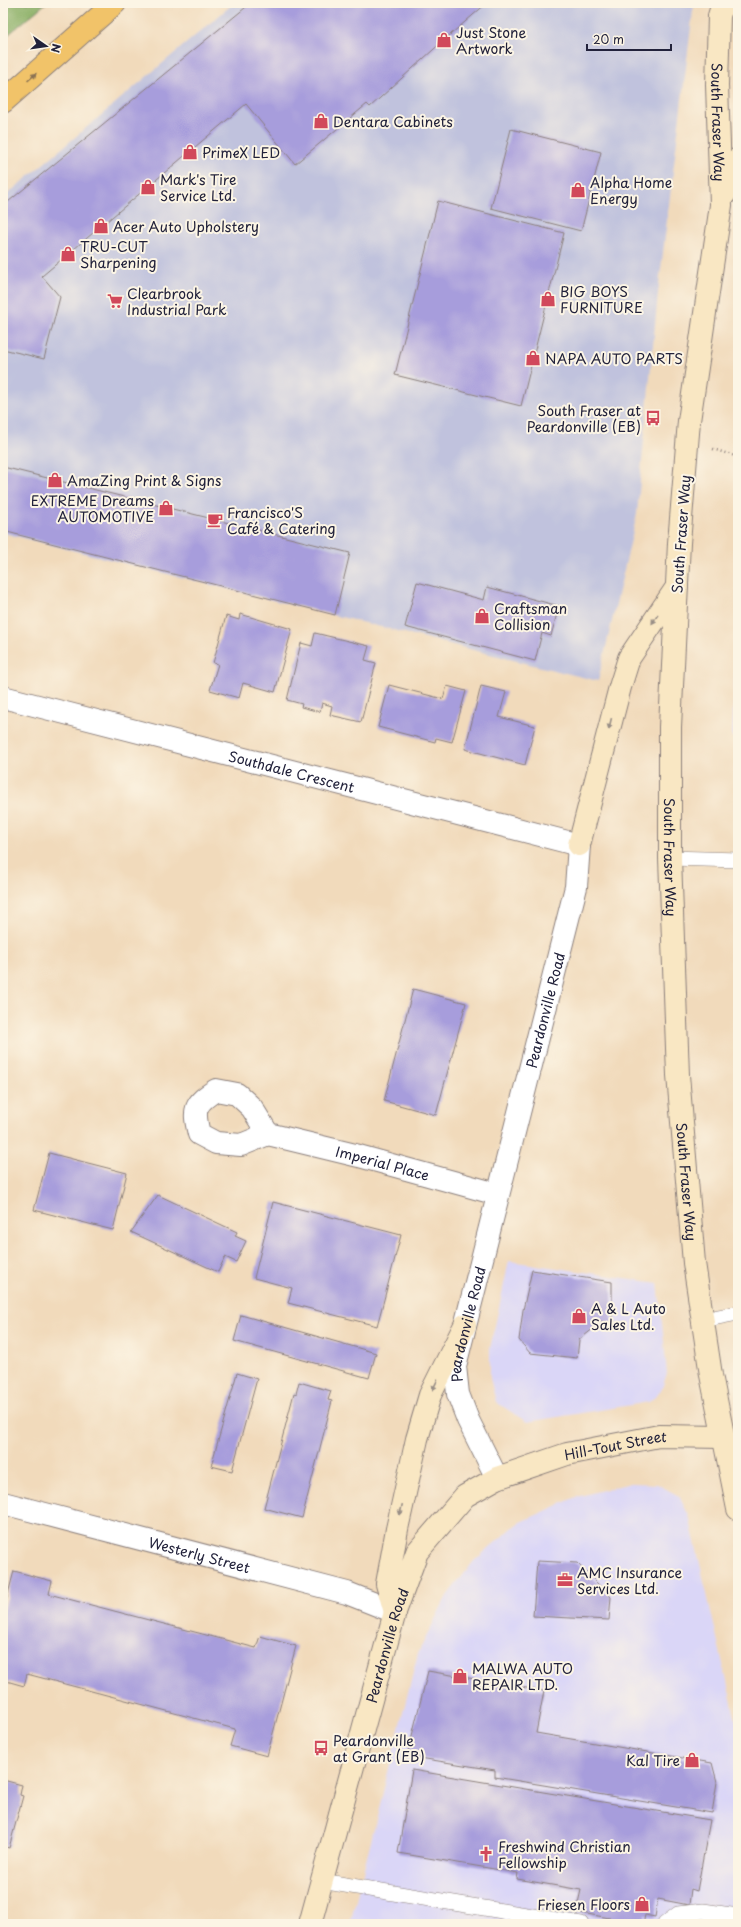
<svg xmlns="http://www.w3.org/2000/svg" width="741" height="1927" viewBox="0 0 741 1927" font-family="'Playpen Sans',sans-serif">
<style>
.built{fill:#dad6f7}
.industrial{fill:#c0c2dd}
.forest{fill:#88ae63;stroke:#55684f}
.building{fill:#a79ddc}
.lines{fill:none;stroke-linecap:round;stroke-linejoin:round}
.service-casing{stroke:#8a7e7b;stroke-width:16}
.minor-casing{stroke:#8a7e7b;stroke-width:24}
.tertiary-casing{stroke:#8a7e7b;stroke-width:24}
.secondary-casing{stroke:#8a7e7b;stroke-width:24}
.motorway-casing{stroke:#8a7e7b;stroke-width:24}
.path{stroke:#8a7e7b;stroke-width:2.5;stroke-dasharray:1 3;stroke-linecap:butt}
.service{stroke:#fff;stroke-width:15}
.minor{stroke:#fff;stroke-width:22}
.tertiary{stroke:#fff;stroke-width:22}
.secondary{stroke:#f9e7c3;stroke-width:22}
.motorway{stroke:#f1c369;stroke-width:22}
.oneway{fill:#8a7252}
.oneway2{fill:#988e86}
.labels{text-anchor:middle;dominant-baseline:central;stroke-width:4;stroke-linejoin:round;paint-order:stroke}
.poi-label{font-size:14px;fill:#22223b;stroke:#fcf5e5;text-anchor:start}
.street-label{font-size:14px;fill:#22223b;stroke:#fcf5e5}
</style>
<rect width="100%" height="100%" fill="#fcf5e5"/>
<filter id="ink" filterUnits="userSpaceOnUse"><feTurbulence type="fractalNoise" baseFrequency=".025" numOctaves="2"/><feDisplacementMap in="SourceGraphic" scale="8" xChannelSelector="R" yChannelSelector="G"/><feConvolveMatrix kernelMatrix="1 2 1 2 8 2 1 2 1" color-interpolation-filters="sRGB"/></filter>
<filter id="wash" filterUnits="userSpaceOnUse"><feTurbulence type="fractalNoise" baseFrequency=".012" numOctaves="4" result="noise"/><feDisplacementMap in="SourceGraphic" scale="16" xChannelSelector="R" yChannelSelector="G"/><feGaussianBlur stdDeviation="0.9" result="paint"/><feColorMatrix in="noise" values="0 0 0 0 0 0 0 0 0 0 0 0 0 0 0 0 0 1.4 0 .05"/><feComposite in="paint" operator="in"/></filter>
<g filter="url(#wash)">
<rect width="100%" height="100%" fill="#f1dabb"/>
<g class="built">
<polygon points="738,592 738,739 732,737"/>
<polygon points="509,1261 658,1283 667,1373 661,1391 649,1402 527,1422 496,1402 490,1378 490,1349"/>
<polygon points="631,1483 657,1484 679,1496 689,1516 738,1730 738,1924 350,1924 418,1653 447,1596 474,1561 517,1524 576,1497"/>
</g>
<polygon class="industrial" points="234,3 694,3 658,293 637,514 598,681 3,533 3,198"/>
<polygon class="forest" points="3,3 46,3 3,39"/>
<g id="blocks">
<g class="building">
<polygon points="251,3 487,3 444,40 370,107 367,104 295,164 246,104 42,276 60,297 44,359 3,349 3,206"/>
<polygon points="511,129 601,152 581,231 491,208"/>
<polygon points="438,201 564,233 521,406 395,375"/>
<polygon points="3,467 350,553 335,615 3,531"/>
<polygon points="417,582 484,600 487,587 559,606 551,636 542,633 535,661 405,627"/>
<polygon points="240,614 292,629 275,692 243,683 239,698 210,690 218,664 213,663 226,616 239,620"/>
<polygon points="315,633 369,646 365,660 376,663 361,722 330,715 332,706 322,703 320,712 301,707 302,704 287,700 301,643 312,646"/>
<polygon points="389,685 443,699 447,686 466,691 452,742 436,738 435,742 378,727"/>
<polygon points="481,686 506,692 499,717 535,726 525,765 465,749"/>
<polygon points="413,989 466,1003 436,1115 384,1101"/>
<polygon points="49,1153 127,1173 113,1230 34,1210"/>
<polygon points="158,1195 237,1232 235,1236 246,1241 236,1262 225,1257 218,1272 131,1232"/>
<polygon points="273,1202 401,1235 377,1326 288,1303 292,1288 254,1278"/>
<polygon points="532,1270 612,1282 612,1323 595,1321 594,1328 579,1340 577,1358 530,1353 519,1340 523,1310"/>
<polygon points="241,1315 376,1353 369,1378 234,1341"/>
<polygon points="237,1373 257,1379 232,1471 211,1466"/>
<polygon points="299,1382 331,1391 328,1400 332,1401 302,1518 264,1508 294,1393 296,1394"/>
<polygon points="537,1561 577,1563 611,1597 609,1620 533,1616"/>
<polygon points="14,1571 52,1581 49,1594 256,1648 260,1636 296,1646 267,1756 230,1746 235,1729 27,1674 24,1686 3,1680 3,1613"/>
<polygon points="428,1671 544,1691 536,1733 712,1763 717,1782 712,1813 495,1777 495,1770 407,1756"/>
<polygon points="412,1770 710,1820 697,1891 691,1889 689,1905 658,1899 655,1917 645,1915 643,1924 576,1912 581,1890 517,1879 518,1873 398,1853"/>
<polygon points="3,1780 22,1785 20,1795 23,1796 9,1848 3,1846"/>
</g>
</g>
</g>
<g filter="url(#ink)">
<use href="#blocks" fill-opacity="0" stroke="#8a7e7b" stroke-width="1"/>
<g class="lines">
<defs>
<g id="service">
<polyline points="670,858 738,860"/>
<polyline points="703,1320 738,1313"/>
<polyline points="321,1881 581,1924"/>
<polyline points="665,1924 678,1914 703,1911 738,1916"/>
</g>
<g id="minor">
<path id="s1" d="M3,697L579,845"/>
<path id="s2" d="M268,1134L252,1108L237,1094L216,1090C194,1104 193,1109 199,1134L216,1143L241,1145L268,1134L359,1156L497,1194"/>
<path id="s3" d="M3,1503L347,1593L395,1612"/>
</g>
<g id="tertiary">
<path id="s4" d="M497,1478L468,1420L458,1394L455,1366L576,887L579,845"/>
</g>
<g id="secondary">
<path id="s5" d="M723,3L719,16L717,85L721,205L689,421L679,543L670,727V858L678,1075L694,1263L711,1375L738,1509"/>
<polyline points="725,194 738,159"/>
<polyline points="579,845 620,687 629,658 677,587"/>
<polyline points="395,1612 387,1584 397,1529 417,1439 430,1395 465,1325"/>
<path id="s6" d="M310,1924L395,1612L417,1552L465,1496L497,1478L567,1454L659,1436L723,1437"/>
</g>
<polyline id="motorway" points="3,102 115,3"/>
</defs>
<use href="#service" class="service-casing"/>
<use href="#minor" class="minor-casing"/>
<use href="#tertiary" class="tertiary-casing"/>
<use href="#secondary" class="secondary-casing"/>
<use href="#motorway" class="motorway-casing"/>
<polyline class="path" points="713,449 738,457"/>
<use href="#service" class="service"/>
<use href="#minor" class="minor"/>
<use href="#tertiary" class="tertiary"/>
<use href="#secondary" class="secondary"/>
<use href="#motorway" class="motorway"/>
</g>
<defs><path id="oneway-solid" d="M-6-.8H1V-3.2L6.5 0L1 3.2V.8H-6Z"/></defs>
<use class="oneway" href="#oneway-solid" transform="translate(32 77) rotate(-42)"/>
<g class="oneway2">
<use href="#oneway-solid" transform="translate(655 619) rotate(124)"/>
<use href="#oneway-solid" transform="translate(610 724) rotate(104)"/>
<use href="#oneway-solid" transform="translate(435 1385) rotate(117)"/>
<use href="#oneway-solid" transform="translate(401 1510) rotate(103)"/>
</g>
</g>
<defs>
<symbol id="shop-bare" viewBox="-9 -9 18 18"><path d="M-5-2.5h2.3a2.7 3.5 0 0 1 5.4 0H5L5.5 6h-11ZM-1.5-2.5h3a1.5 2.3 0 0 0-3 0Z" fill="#d1495b" stroke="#fcf5e5" stroke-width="2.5" paint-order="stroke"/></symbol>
<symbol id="supermarket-bare" viewBox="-9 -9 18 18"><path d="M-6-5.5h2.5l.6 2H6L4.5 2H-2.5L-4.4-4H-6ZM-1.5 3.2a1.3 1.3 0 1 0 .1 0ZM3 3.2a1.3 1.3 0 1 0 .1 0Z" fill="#d1495b" stroke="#fcf5e5" stroke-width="2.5" paint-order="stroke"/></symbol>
<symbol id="bus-bare" viewBox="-9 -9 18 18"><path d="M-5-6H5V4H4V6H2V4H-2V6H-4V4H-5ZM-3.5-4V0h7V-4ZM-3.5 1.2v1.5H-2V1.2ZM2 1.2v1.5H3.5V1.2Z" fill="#d1495b" stroke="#fcf5e5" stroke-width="2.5" paint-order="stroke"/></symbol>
<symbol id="cafe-bare" viewBox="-9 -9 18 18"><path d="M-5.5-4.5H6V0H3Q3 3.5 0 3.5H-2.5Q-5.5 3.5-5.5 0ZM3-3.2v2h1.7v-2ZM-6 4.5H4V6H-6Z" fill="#d1495b" stroke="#fcf5e5" stroke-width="2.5" paint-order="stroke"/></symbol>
<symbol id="office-bare" viewBox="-9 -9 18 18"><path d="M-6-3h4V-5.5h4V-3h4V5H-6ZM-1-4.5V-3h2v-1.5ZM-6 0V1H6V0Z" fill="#d1495b" stroke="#fcf5e5" stroke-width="2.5" paint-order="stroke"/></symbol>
<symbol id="church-bare" viewBox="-9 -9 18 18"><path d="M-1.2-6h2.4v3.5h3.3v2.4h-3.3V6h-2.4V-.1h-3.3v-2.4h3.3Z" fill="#d1495b" stroke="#fcf5e5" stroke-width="2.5" paint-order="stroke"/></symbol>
</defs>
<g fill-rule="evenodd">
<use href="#shop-bare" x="433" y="29" width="22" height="22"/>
<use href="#shop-bare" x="310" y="110" width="22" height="22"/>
<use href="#shop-bare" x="179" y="141" width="22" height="22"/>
<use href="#shop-bare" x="137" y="176" width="22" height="22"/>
<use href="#shop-bare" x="567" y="179" width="22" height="22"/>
<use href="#shop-bare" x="90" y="215" width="22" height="22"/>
<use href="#shop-bare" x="57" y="243" width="22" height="22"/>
<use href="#shop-bare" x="537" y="288" width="22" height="22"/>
<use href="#supermarket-bare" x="104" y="290" width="22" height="22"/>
<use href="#shop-bare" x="522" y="347" width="22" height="22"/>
<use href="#bus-bare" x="642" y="407" width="22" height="22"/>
<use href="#shop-bare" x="44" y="469" width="22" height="22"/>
<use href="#shop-bare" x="155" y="497" width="22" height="22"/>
<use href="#cafe-bare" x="204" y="509" width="22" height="22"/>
<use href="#shop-bare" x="471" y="605" width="22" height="22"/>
<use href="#shop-bare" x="568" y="1305" width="22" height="22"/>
<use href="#office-bare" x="554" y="1569" width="22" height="22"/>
<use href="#shop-bare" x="449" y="1665" width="22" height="22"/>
<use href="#bus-bare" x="310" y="1737" width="22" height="22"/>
<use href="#shop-bare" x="681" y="1749" width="22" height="22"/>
<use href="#church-bare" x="475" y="1843" width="22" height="22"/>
<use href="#shop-bare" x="631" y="1893" width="22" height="22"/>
</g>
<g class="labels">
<g class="poi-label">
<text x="456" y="32">Just Stone<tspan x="456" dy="16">Artwork</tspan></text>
<text x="333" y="121">Dentara Cabinets</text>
<text x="202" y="152">PrimeX LED</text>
<text x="160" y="179">Mark's Tire<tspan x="160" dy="16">Service Ltd.</tspan></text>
<text x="590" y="182">Alpha Home<tspan x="590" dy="16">Energy</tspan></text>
<text x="113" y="226">Acer Auto Upholstery</text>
<text x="80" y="246">TRU-CUT<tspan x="80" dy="16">Sharpening</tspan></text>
<text x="560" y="291">BIG BOYS<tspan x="560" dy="16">FURNITURE</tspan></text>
<text x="127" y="293">Clearbrook<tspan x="127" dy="16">Industrial Park</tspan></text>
<text x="545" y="358">NAPA AUTO PARTS</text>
<text x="641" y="410" text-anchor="end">South Fraser at<tspan x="641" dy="16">Peardonville (EB)</tspan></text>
<text x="67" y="480">AmaZing Print &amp; Signs</text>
<text x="154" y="500" text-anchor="end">EXTREME Dreams<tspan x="154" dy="16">AUTOMOTIVE</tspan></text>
<text x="227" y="512">Francisco'S<tspan x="227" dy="16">Café &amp; Catering</tspan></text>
<text x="494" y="608">Craftsman<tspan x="494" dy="16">Collision</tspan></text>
<text x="591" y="1308">A &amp; L Auto<tspan x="591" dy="16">Sales Ltd.</tspan></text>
<text x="577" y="1572">AMC Insurance<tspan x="577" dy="16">Services Ltd.</tspan></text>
<text x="472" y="1668">MALWA AUTO<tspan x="472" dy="16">REPAIR LTD.</tspan></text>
<text x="333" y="1740">Peardonville<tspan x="333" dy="16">at Grant (EB)</tspan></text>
<text x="680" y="1760" text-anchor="end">Kal Tire</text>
<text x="498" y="1846">Freshwind Christian<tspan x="498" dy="16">Fellowship</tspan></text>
<text x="630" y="1904" text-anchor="end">Friesen Floors</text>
</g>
<g class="street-label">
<text stroke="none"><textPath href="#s5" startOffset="120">South Fraser Way</textPath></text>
<text transform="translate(681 534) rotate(-86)">South Fraser Way</text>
<text stroke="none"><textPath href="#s1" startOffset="298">Southdale Crescent</textPath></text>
<text stroke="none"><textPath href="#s5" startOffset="858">South Fraser Way</textPath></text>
<text stroke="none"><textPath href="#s4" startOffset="488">Peardonville Road</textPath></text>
<text stroke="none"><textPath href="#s2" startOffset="317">Imperial Place</textPath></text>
<text stroke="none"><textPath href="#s5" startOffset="1183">South Fraser Way</textPath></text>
<text stroke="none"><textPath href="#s4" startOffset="164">Peardonville Road</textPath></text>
<text stroke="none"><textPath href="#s6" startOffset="621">Hill-Tout Street</textPath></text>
<text stroke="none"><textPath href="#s3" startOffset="203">Westerly Street</textPath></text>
<text stroke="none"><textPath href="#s6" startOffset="289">Peardonville Road</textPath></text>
</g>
</g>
<rect width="741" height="1927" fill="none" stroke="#fcf5e5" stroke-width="16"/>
<g transform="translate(46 46) rotate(103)" stroke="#fcf5e5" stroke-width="3" paint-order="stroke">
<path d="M0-3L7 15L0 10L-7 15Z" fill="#22223b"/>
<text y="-6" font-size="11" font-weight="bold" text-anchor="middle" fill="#22223b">N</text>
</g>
<path d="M587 44v6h84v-6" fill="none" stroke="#22223b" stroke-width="2"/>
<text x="593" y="44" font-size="12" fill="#22223b" stroke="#fcf5e5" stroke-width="3" paint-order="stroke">20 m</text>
</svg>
